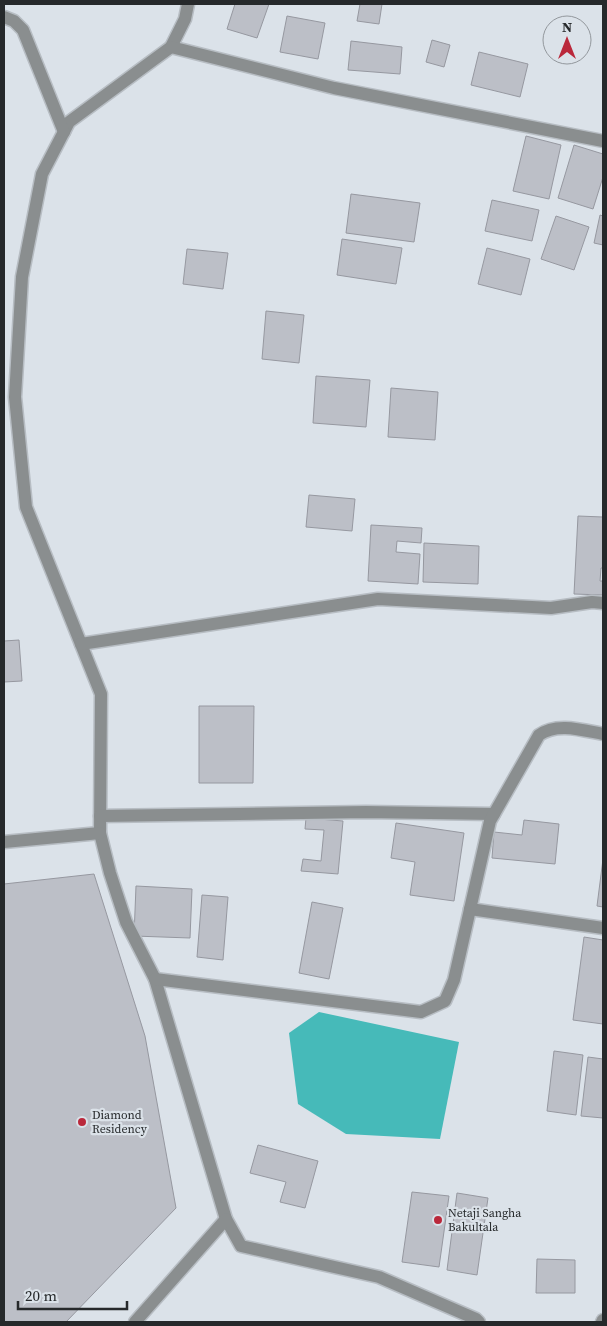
<svg xmlns="http://www.w3.org/2000/svg" width="607" height="1326" viewBox="0 0 607 1326" font-family="'Source Serif 4',serif">
<style>
.water{fill:#46bab9}
.building{fill:#bcbfc7;stroke:#9698a0}
.lines{fill:none;stroke-linecap:round;stroke-linejoin:round}
.street-casing{stroke:#b7bdc3;stroke-width:15}
.street{stroke:#8a8e8f;stroke-width:12}
.poi-dot{fill:#ba283b;stroke:#dbe2e9;stroke-width:2}
.labels{text-anchor:middle;dominant-baseline:central;stroke-width:4.5;stroke-linejoin:round;paint-order:stroke}
.poi-label{font-size:12px;fill:#26292b;stroke:#dbe2e9;text-anchor:start}
</style>
<rect width="100%" height="100%" fill="#dbe2e9"/>
<polygon class="water" points="319,1012 459,1042 440,1139 346,1134 298,1104 289,1033"/>
<g class="building">
<polygon points="235,4 269,4 257,38 227,29"/>
<polygon points="360,4 382,4 379,24 357,21"/>
<polygon points="287,16 325,23 318,59 280,52"/>
<polygon points="432,40 450,45 444,67 426,62"/>
<polygon points="351,41 402,47 400,74 348,70"/>
<polygon points="479,52 528,64 520,97 471,85"/>
<polygon points="526,136 561,145 549,199 513,191"/>
<polygon points="574,145 603,154 603,177 593,209 558,198"/>
<polygon points="351,194 420,203 414,242 346,233"/>
<polygon points="492,200 539,210 532,241 485,231"/>
<polygon points="600,215 603,216 603,245 594,243"/>
<polygon points="556,216 589,227 574,270 541,259"/>
<polygon points="342,239 402,248 396,284 337,275"/>
<polygon points="487,248 530,259 521,295 478,284"/>
<polygon points="187,249 228,253 223,289 183,284"/>
<polygon points="266,311 304,315 299,363 262,359"/>
<polygon points="316,376 370,380 366,427 313,423"/>
<polygon points="391,388 438,392 435,440 388,437"/>
<polygon points="309,495 355,499 352,531 306,527"/>
<polygon points="578,516 603,517 603,568 601,568 600,581 603,581 603,595 574,594"/>
<polygon points="371,525 422,528 421,543 397,541 396,552 420,554 418,584 368,581"/>
<polygon points="424,543 479,546 478,584 423,582"/>
<polygon points="19,640 22,681 4,682 4,641"/>
<polygon points="199,706 254,706 253,783 199,783"/>
<polygon points="306,818 343,821 338,874 301,871 303,859 321,861 324,830 305,829"/>
<polygon points="524,820 559,824 555,864 492,858 494,832 522,835"/>
<polygon points="396,823 464,833 454,901 410,895 415,862 391,858"/>
<polygon points="603,859 603,907 597,906"/>
<polygon points="94,874 145,1036 176,1208 66,1322 4,1322 4,884"/>
<polygon points="136,886 192,889 190,938 134,936"/>
<polygon points="202,895 228,897 223,960 197,957"/>
<polygon points="312,902 343,908 329,979 299,973"/>
<polygon points="584,937 603,940 603,1024 573,1020"/>
<polygon points="554,1051 583,1055 576,1115 547,1111"/>
<polygon points="588,1057 603,1059 603,1118 581,1116"/>
<polygon points="258,1145 318,1161 305,1208 280,1202 286,1182 250,1173"/>
<polygon points="412,1192 449,1196 439,1267 402,1262"/>
<polygon points="457,1193 488,1198 477,1275 447,1270"/>
<polygon points="537,1259 575,1260 575,1293 536,1293"/>
</g>
<g class="lines">
<defs>
<g id="street">
<polyline points="188,4 185,19 171,47 69,122 42,174 22,277 15,397 26,507 101,694 100,833 110,873 126,922 155,979 226,1219 241,1246 379,1277 476,1319 479,1322"/>
<polyline points="4,17 14,21 23,30 64,132"/>
<polyline points="171,47 334,88 603,141"/>
<polyline points="81,644 378,599 551,608 592,602 603,603"/>
<polyline points="100,816 366,812 494,814"/>
<polyline points="4,842 100,833"/>
<polyline points="470,909 603,928"/>
<path d="M155,979L421,1012L445,1001L454,980L490,821L539,735C557,722 582,730 603,734"/>
<polyline points="135,1322 226,1219"/>
<polyline points="602,1322 603,1320"/>
</g>
</defs>
<use href="#street" class="street-casing"/>
<use href="#street" class="street"/>
</g>
<g class="poi-dot">
<circle cx="82" cy="1122" r="5"/>
<circle cx="438" cy="1220" r="5"/>
</g>
<g class="labels">
<g class="poi-label">
<text x="92" y="1115">Diamond<tspan x="92" dy="14">Residency</tspan></text>
<text x="448" y="1213">Netaji Sangha<tspan x="448" dy="14">Bakultala</tspan></text>
</g>
</g>
<rect width="607" height="1326" fill="none" stroke="#26292b" stroke-width="10"/>
<g transform="translate(567 40)"><circle r="24" fill="#dbe2e9" stroke="#93989d"/>
<path d="M0-4L9 19L0 12L-9 19Z" fill="#ba283b"/>
<text y="-8" font-size="14" font-weight="bold" text-anchor="middle" fill="#26292b">N</text>
</g>
<path d="M18 1301v8h109v-8" fill="none" stroke="#26292b" stroke-width="2.5"/>
<text x="25" y="1301" font-size="15" fill="#26292b" stroke="#dbe2e9" stroke-width="4" paint-order="stroke">20 m</text>
</svg>
